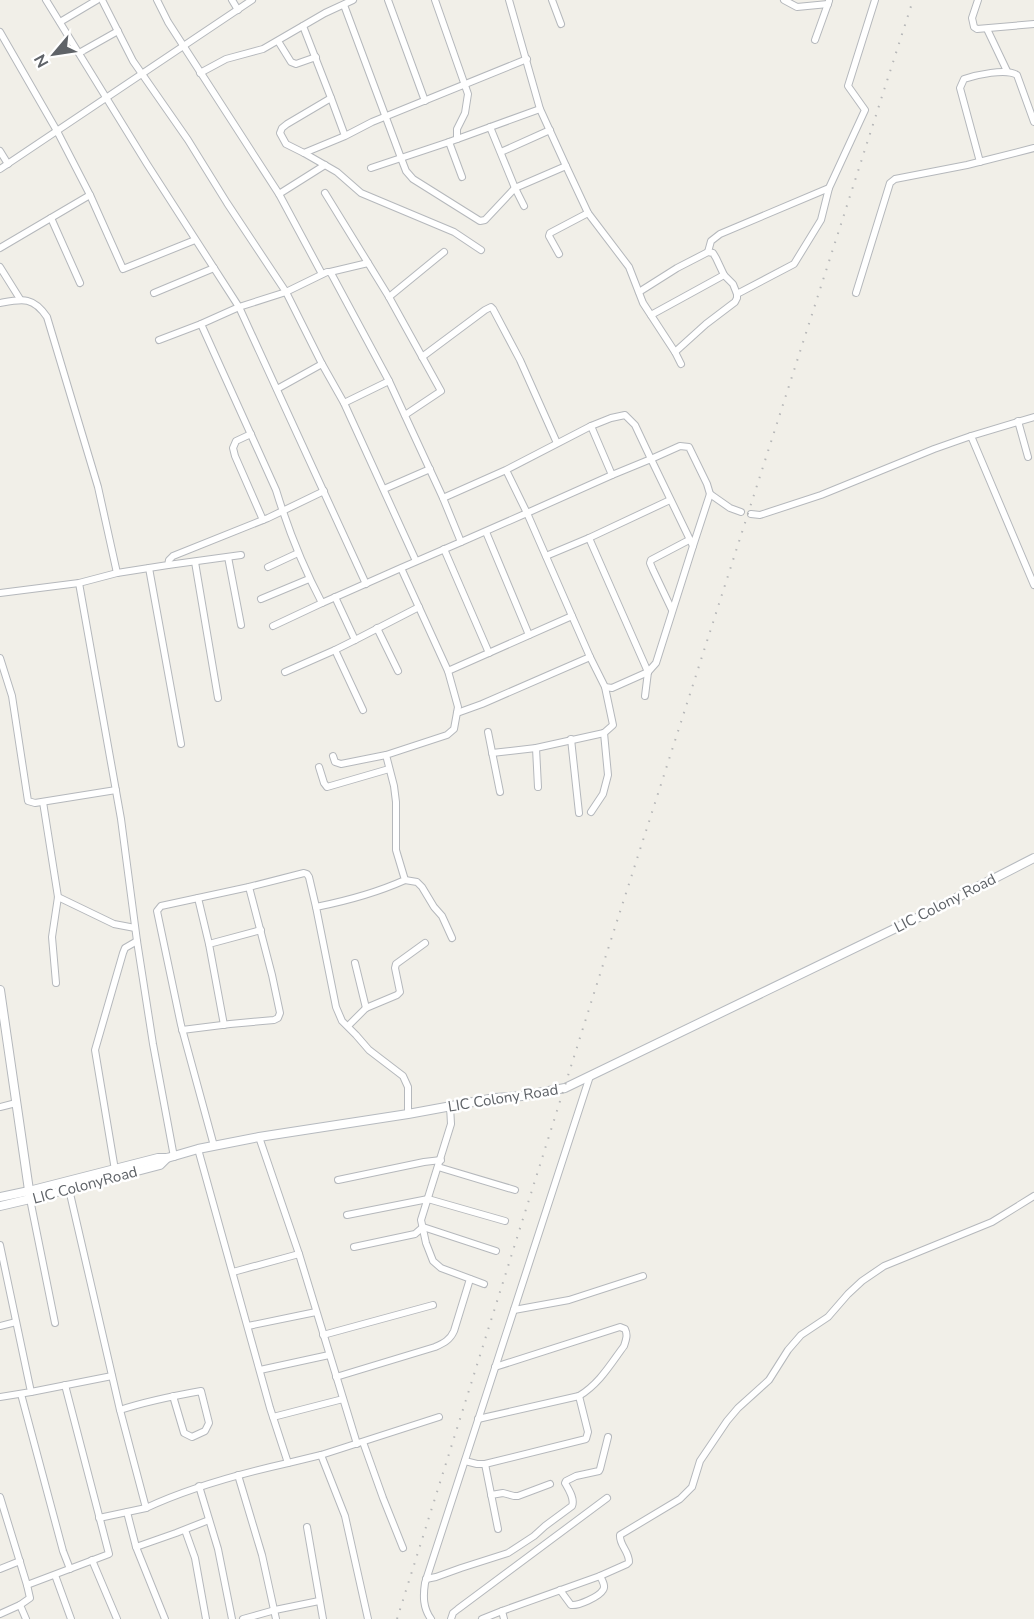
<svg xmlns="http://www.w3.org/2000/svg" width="1034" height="1619" viewBox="0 0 1034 1619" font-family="'Nunito Sans',sans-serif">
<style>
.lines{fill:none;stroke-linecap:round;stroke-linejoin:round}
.minor-casing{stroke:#b5b8bc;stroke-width:8}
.tertiary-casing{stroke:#b5b8bc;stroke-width:10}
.secondary-casing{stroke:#b6babf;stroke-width:10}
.minor{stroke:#fff;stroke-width:6}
.tertiary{stroke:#fff;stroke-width:8}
.secondary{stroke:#fff;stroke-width:8}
.rail{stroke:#b6b7b8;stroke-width:2;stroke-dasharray:1.5 8;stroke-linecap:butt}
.labels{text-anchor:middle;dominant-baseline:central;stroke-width:5;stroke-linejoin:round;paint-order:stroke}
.street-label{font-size:15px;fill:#5f6368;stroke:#fff}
</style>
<rect width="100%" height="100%" fill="#f1efe8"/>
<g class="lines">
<defs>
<g id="minor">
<polyline points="46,0 147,164 239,307 366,584"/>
<polyline points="102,0 133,61 188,140 227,203 286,292 322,364 344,403 416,561"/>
<polyline points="157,0 168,22 279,194 322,274"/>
<polyline points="232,0 238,10"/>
<polyline points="388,0 425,101"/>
<polyline points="435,0 468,94 465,113 457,129 457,139"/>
<polyline points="509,0 540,109 566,166 588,213 629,267 643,303 675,352 681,364"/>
<polyline points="552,0 561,24"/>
<polyline points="784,0 797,7 828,4"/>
<polyline points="978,0 972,18 974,27 977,29 1034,24"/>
<polyline points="344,5 401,158 449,142 540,109"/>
<polyline points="60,22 97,0"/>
<polyline points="303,26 331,98"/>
<polyline points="987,29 1007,71"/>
<polyline points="0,32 57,131 90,195 123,269 195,240"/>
<polyline points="815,40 829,1"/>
<polyline points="278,41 291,62 296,64 316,57"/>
<polyline points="79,53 118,31"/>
<polyline points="200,73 226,59 263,49 325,13 353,0"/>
<polyline points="490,127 515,188 566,166"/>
<polyline points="345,136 331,98 287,124 282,128 280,133 286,144 304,153 345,136 372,122 527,59"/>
<polyline points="449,142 462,177"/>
<polyline points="0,151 8,164"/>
<polyline points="501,152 550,130"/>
<polyline points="304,153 337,172 361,193 454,232 481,250"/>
<path d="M980,162L960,88L964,79C976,75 1006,68 1017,75L1034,122"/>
<polyline points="371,168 401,158 406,171 413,179 480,221 485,220 515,188 524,206"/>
<polyline points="0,169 252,0"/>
<polyline points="325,193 389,297 441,391 405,415"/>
<polyline points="279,194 325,165"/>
<polyline points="51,218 80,283"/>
<polyline points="0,248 90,195"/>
<polyline points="708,252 711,241 720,234 829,188 865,110 848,86 875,0"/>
<polyline points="559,254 549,236 550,233 588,213"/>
<polyline points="0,267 20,299"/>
<polyline points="330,272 368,263"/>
<polyline points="639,292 677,268 708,252 713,253 716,258 724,275 733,284 737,294 737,298 735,302 706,324 675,352"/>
<polyline points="154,293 214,268"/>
<polyline points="856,293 890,183 895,179 967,165 1034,148"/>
<polyline points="737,294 794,264 821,220 829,188"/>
<polyline points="389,297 444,252"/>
<path d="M0,303C22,299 33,296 47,317L98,487L117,573"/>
<polyline points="651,315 724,275"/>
<polyline points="159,340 201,324"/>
<polyline points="422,357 485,310 491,307 493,309 520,360 557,443"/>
<polyline points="277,389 322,364"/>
<polyline points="344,403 389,381"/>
<polyline points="1034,417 971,436 1034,585"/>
<polyline points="1018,421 1028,457"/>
<polyline points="591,426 611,418 625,415 635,425 651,459 680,446 689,447 707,484 710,494 693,546 651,459 612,475"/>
<polyline points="251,434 236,441 233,448 235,456 263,520"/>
<polyline points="384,489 430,469"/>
<polyline points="710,494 730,508 741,512"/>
<polyline points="443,498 506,470 527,513 612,475 591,426 506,470"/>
<polyline points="751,514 760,515 821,495 934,449 971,436"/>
<polyline points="486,532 529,635"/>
<polyline points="589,538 648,672 656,663 693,546"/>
<polyline points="461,542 527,513 572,616"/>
<polyline points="444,549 489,653"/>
<polyline points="546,556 589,538 670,500"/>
<polyline points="228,557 241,625"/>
<polyline points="195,562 218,698"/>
<polyline points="168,565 241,555"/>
<polyline points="268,567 298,553"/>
<polyline points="149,568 181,744"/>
<path d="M401,568L461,542L443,498L389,381L332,275L330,272H327L286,292L239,307L201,324L276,490C288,529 303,567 322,603L401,568L448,671L458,707L454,729L447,735L386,755L394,786L396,802V850L405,880C376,893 346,901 316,907L336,1007L342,1021L356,1035L369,1050L403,1076L408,1087V1114"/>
<polyline points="79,583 121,819 137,941 153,1044 174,1157"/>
<polyline points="0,593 79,583 117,573 168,565 169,560 173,556 268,518 324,491"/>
<polyline points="335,597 355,640 419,607"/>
<polyline points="261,599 309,579"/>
<polyline points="672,610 653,570 650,563 651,560 689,540"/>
<polyline points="273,626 322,603"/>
<polyline points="377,628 398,671"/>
<polyline points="355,640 335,650 363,710"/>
<polyline points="590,657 605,687 612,688 648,672"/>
<polyline points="0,658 12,696 28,801 35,803 116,790"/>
<polyline points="448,671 572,616 590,657 482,704 457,713"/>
<polyline points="285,672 335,650"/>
<polyline points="645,696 648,672"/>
<polyline points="488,732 500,792"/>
<polyline points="571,739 579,813"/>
<polyline points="536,748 538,787"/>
<polyline points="492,753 536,748 604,733 613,725 605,687"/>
<polyline points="333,756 335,762 341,764 386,755"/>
<polyline points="319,767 324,783 327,787 389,769"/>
<polyline points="43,802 58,897 52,937 56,983"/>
<polyline points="591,812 603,794 608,775 604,733"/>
<polyline points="405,880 417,882 422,887 434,907 442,916 452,938"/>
<polyline points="58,897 114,924 135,928"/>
<polyline points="198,898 209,944"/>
<polyline points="355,963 366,1008"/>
<polyline points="224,1025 209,944 261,930"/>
<polyline points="348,1026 366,1008 397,995 400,992 395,968 396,964 425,943"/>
<polyline points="182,1030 230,1024 274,1020 278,1018 280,1013 272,975 249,887"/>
<polyline points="450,1106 451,1124 421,1220 426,1243 433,1261 441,1268 484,1284"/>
<polyline points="0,1107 16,1103"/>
<polyline points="259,1137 299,1254 357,1444"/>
<polyline points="214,1146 181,1025 157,911 161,906 249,887 304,873 307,874 309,877 316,907"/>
<polyline points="198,1149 270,1408 288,1463 321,1455 439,1417"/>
<polyline points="438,1167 515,1190"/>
<polyline points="115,1170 95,1050 123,953 125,948 137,941"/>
<polyline points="338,1180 424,1162 441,1160"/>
<path d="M68,1185L120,1410L146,1508C191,1487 239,1474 288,1463"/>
<polyline points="30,1199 55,1323"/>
<polyline points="347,1215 428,1199 505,1221"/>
<polyline points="0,1245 31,1392 0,1397"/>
<polyline points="354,1247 415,1234 423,1227 496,1251"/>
<polyline points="233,1272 299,1254"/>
<polyline points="514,1310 569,1300 643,1276"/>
<polyline points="0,1326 16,1322"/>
<polyline points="248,1326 316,1312"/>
<polyline points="323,1335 433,1305"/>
<polyline points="260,1370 329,1355"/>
<path d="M336,1377L435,1347C444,1343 450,1340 454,1331L470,1279"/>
<polyline points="31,1392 112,1376"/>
<polyline points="21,1394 63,1551 70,1569"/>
<path d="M120,1410C147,1401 173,1396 201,1391L209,1423L205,1431L192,1437L184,1433L173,1396"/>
<polyline points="273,1417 343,1399"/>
<path d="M478,1419L579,1396C599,1384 610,1365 624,1346C626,1340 628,1335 625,1329L620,1327L495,1367"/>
<polyline points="363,1442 383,1498 403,1548"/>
<polyline points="321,1455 345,1516 368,1619"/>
<polyline points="465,1461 477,1464 485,1464 586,1439 588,1432 579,1396"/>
<polyline points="485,1464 498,1529"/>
<polyline points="238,1475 262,1555 276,1619"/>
<polyline points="199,1486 218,1549 232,1619"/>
<polyline points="491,1495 503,1493 514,1496 518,1496 550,1484"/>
<polyline points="0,1497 27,1585 109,1554 65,1385"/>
<polyline points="127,1512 136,1547 165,1619"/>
<polyline points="99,1518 146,1508"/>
<polyline points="307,1527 323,1619"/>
<polyline points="185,1530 195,1558 206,1619"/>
<polyline points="136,1547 176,1533 209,1520"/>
<polyline points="92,1560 117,1619"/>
<polyline points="0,1569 20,1561"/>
<polyline points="55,1575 71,1619"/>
<path d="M426,1579L436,1577L461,1568L508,1553L534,1536L545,1526L572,1506C575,1499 569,1490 565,1483L566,1481L576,1476L599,1471L600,1469L608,1437"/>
<path d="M560,1590L571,1605C578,1606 599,1597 603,1590C606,1586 602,1580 600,1576"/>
<path d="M502,1611L600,1576L627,1564L629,1562C629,1551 619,1545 620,1535L680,1499L692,1487L700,1461L727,1421L738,1408L769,1380L788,1350L801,1335L828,1317L848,1294L862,1281L884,1266L992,1222L1034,1196"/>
<polyline points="0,1614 20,1605"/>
<polyline points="26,1619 20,1605 30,1598 27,1585"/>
<polyline points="243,1619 275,1610 319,1601"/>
<path d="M431,1619C423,1608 423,1596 425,1583L590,1076"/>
<polyline points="451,1619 453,1613 458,1609 607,1498"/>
<polyline points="482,1619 502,1611 504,1619"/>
</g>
<polyline id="tertiary" points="0,990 30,1197"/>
<g id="secondary">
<polyline points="0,1197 29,1191 158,1158 167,1158 198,1149 259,1137 408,1114 495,1098 522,1096 565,1088 921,916 1034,858"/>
<polyline points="0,1206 30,1199 160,1165 167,1158"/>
</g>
</defs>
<use href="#minor" class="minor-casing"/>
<use href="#tertiary" class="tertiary-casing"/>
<use href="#secondary" class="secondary-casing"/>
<use href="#minor" class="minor"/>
<use href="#tertiary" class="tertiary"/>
<use href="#secondary" class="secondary"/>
<polyline class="rail" points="397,1619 601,971 913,0"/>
</g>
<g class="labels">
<g class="street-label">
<text transform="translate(945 903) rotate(-27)">LIC Colony Road</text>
<text transform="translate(503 1098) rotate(-9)">LIC Colony Road</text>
<text transform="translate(85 1185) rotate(-15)">LIC ColonyRoad</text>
</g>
</g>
<g transform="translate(54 54) rotate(241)" stroke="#ffffff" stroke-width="4.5" paint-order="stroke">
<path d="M0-4.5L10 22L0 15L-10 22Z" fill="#5f6368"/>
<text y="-9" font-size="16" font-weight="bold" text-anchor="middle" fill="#5f6368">N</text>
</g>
</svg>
